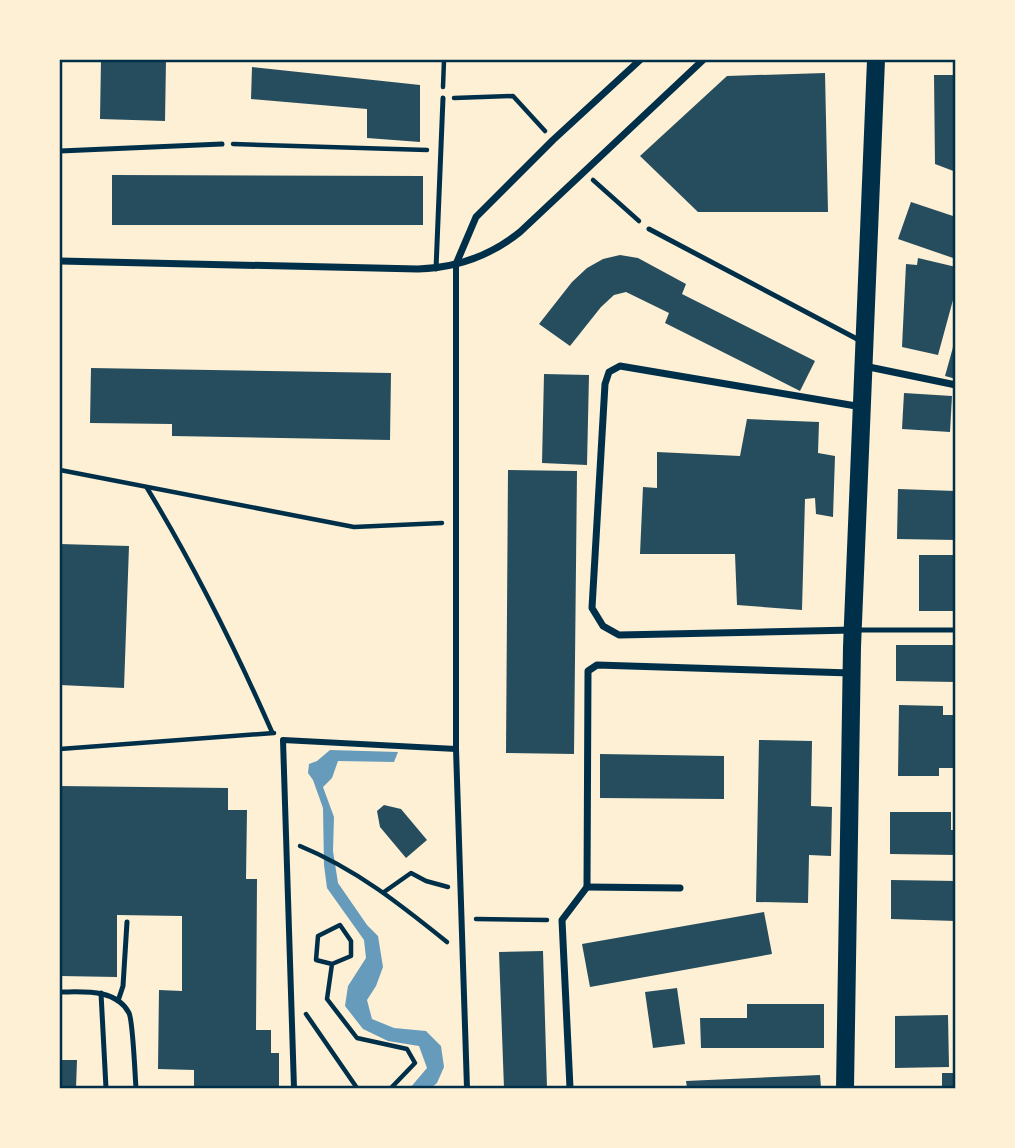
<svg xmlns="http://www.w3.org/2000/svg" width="1015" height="1148" viewBox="0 0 1015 1148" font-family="'Fira Sans',sans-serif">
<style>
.water{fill:#669bbc}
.building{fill:#264d5e}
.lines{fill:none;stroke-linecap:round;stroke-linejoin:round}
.path{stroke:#003049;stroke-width:4.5}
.service{stroke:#003049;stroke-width:5}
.pedestrian{stroke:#003049;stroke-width:6}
.minor{stroke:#003049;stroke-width:7}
.primary{stroke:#003049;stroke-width:18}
.neatline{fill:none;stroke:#003049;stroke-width:2.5}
</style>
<rect width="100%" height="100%" fill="#fdf0d5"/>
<polygon class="water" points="330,750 398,752 394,762 338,761 332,778 323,787 334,817 333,851 338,883 367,925 378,936 383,967 376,986 367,1000 372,1019 394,1028 426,1031 441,1046 444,1067 437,1083 431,1088 410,1088 427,1068 419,1046 388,1041 363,1029 345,1006 348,986 366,958 364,940 327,888 324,865 323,808 313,780 308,773 309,764 317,761"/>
<g class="building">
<polygon points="101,60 166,60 165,121 100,119"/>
<polygon points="252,67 420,85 420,142 367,138 367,109 251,99"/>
<polygon points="825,73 828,212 698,212 640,156 727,76"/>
<polygon points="934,75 956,75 956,172 935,164"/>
<polygon points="112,175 423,176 423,225 112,225"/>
<polygon points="911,202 956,217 956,259 898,239"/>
<polygon points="620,255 638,258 686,284 682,294 815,361 800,391 665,323 669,313 626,292 614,295 601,307 570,346 539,324 572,282 587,268 603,259"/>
<polygon points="918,258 956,267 956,289 938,355 902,347 906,264 917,265"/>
<polygon points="955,340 956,340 956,379 945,376"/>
<polygon points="91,368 391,373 390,440 172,436 172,424 90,423"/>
<polygon points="544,374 589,375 587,465 542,463"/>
<polygon points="904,393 952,396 950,432 902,429"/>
<polygon points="747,419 819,422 818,453 835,456 833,517 816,514 815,498 805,499 802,610 737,605 735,554 640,554 643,487 657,488 657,452 740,456"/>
<polygon points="508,470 577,471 574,754 506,753"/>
<polygon points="898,489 956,491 956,540 897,539"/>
<polygon points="60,544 129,546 124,688 60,685"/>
<rect x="919" y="555" width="37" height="56"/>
<polygon points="896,645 956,645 956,682 896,681"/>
<polygon points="899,705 943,706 943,715 956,715 956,768 939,768 939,776 898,776"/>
<polygon points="759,740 812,741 811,806 832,807 831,856 809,855 808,903 756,902"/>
<polygon points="600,754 724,756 724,799 600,798"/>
<polygon points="60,786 228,788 228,810 247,810 246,879 257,879 256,1030 271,1030 271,1053 279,1053 279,1088 194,1088 194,1070 158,1069 159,990 182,991 182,916 117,915 117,977 60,976"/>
<polygon points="384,805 401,809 427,840 406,858 380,827 377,811"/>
<polygon points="890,812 951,812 951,830 956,830 956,855 890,854"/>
<polygon points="891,880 956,881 956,921 891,919"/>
<polygon points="764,912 772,954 590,987 582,944"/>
<polygon points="543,951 547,1088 504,1088 499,952"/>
<polygon points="677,988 685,1044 653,1048 645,992"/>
<polygon points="747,1004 824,1004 824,1048 701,1048 700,1018 747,1018"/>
<polygon points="948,1015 949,1067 895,1068 895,1016"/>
<polygon points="60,1060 77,1060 76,1088 60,1088"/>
<rect x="942" y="1073" width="14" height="15"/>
<polygon points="820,1075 821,1088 687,1088 686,1081"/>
</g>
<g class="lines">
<g class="path">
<polyline points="443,87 444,60"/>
<polyline points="454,98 513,96 545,131"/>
<polyline points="233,144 427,150"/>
<polyline points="593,180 639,221"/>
<polyline points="60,470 354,527 442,523"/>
<path d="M147,488C195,567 235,648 272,732"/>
<polyline points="60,749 274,733"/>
<path d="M300,846C356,869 401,905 447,942"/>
<polyline points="384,892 411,873 426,881 448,887"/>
<polyline points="476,919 547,920"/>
<polyline points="332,964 316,960 318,936 340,925 351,941 351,956 332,964 327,999 357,1038 407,1049 415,1063 391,1088"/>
<polyline points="306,1014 357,1088"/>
</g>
<g class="service">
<polyline points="60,151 222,144"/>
<polyline points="649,229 859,340"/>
<polyline points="436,269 443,98"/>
<polyline points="856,630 956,630"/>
<path d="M60,992C82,992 116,988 129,1013C133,1021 135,1076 136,1088"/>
<polyline points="101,993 106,1088"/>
<polyline points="118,1001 123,986 127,922"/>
</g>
<g class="pedestrian">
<polyline points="456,264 456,749 467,1088"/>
<polyline points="294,1088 283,740 456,749"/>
</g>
<g class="minor">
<path d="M60,261L418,269C457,268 490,256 520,232L703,60"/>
<polyline points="456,264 476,217 553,140 640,60"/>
<polyline points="864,366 956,385"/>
<polyline points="853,630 619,635 603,626 592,608 605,384 609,372 620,366 862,407"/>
<polyline points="587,887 680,888"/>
<polyline points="570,1088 562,920 587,887 588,671 597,665 851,673"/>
</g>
<polyline class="primary" points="845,1088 852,647 876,60"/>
</g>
<rect width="1015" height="1148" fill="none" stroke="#fdf0d5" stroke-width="122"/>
<rect x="61" y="61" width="893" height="1026" class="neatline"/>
</svg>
